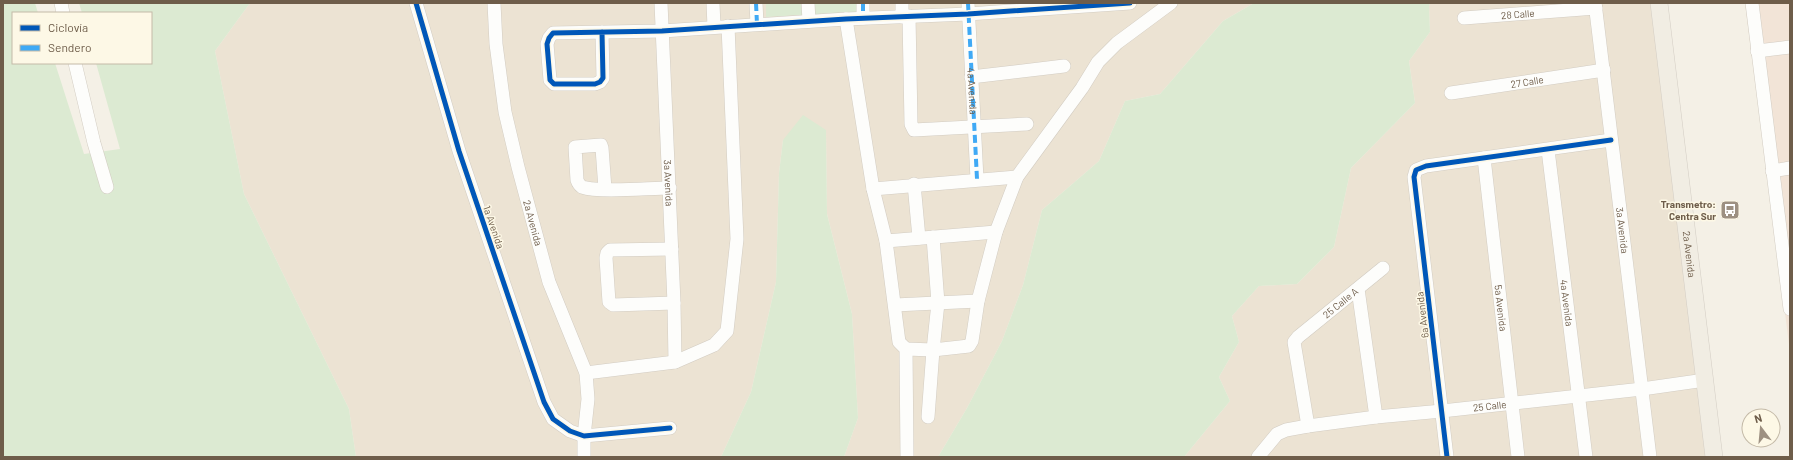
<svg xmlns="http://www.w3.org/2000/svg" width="1793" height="460" viewBox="0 0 1793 460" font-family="Barlow,sans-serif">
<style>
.residential{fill:#ece3d3}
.commercial{fill:#f2e4d7}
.green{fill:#dcead2}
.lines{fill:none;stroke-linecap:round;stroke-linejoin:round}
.minor-casing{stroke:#d2ccc2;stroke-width:14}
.major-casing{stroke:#d3cdc4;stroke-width:18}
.minor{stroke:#fdfdfb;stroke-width:13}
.major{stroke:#f1ede3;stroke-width:17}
.quiet{stroke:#3fa9f5;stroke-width:4;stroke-dasharray:8 4;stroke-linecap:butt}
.cycleway-casing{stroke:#fdf8e6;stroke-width:8}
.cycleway{stroke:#0057b8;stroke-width:5}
.labels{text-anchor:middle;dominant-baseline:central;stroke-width:3;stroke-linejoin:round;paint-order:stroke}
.street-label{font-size:10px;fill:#6e5d4a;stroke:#fdf8e6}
.poi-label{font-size:10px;font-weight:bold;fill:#6e5d4a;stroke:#fdf8e6;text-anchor:end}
</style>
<rect width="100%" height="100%" fill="#f4f0e6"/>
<g class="residential">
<polygon points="250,3 1254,3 1223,21 1160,94 1125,101 1099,161 1042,210 1023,285 1002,341 967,408 938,457 844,457 858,418 852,314 827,214 826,130 783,140 779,173 776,282 751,392 721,457 356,457 349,409 244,194 215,51"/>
<polygon points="1430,3 1652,3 1706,457 1184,457 1230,401 1219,377 1239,342 1232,316 1259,286 1297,284 1334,247 1351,168 1415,103 1409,61 1430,32 1429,6"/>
</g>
<polygon class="commercial" points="1745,3 1790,3 1790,352"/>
<g class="green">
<polygon points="3,3 35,3 38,13 13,13 13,63 55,63 84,154 120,149 96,63 151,63 151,13 82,13 79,3 250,3 215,51 244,194 349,409 356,457 3,457"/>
<polygon points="766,3 869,3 869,11 766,17"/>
<polygon points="1254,3 1430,3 1429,6 1430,32 1409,61 1415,103 1351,168 1334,247 1297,284 1259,286 1232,316 1239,342 1219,377 1230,401 1184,457 938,457 967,408 1002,341 1023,285 1042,210 1099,161 1125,101 1160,94 1223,21"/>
<polygon points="803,115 826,130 827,214 852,314 858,418 844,457 721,457 751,392 776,282 779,173 783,140"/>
</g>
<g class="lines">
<defs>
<g id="minor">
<polyline points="61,3 63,13"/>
<polyline points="416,3 459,151 544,402 553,419 570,431 584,436 670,428"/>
<path id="s1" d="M494,3L496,44L505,112L518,167L549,282L586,373L588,399L584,436V457"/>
<path id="s2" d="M661,3L674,303L675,362"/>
<polyline points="713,3 714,27"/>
<polyline points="756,3 757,24"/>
<polyline points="808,3 809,21"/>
<polyline points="863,3 863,18"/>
<polyline points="902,3 902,17"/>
<path id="s3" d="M968,3L977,179"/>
<path id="s4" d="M1595,3L1650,457"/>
<polyline points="1752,3 1790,309"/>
<polyline points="909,16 911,124 914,130 1027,124"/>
<path id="s5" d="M1464,18L1596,8"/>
<polyline points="846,19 873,189 886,241 899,342 906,349 907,457"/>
<polyline points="602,32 603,78 600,82 595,84 554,84 550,80 547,44 549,38 553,33 662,31 846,19 968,14 1130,3"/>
<polyline points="1757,51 1790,47"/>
<polyline points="75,63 94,143 107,187"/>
<polyline points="971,77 1064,66"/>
<path id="s6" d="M1451,93L1604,70"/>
<path id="s7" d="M1548,150L1586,457"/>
<path id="s8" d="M1484,158L1518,457"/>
<polyline points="1772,171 1790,168"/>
<polyline points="914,184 919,238"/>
<path d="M605,189L602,148L601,145L575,147L577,180C578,183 579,185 582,187C600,193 649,188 670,188"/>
<polyline points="873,189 1017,177"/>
<polyline points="886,241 996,232"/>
<polyline points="672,249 610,250 607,253 606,258 609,302 613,305 674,303"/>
<polyline points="1358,289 1376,417"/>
<polyline points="895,305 978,301"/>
<polyline points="906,349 933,350 969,346 972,341 978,301 996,232 1017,177 1082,88 1098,62 1117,43 1171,3"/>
<polyline points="586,373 675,362 714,345 727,331 737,239 728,26"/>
<polyline points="928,417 933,350 938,303 933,237"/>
<path id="s9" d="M1308,426L1294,342L1298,337L1383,268"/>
<path id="s10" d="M1258,457L1277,434L1286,430L1308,426L1376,417L1442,411L1642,389L1705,380"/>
<polyline points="1447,457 1414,177 1416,170 1426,166 1611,140"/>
</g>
<g id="major">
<path id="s11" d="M1659,3L1714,457"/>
</g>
</defs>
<use href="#minor" class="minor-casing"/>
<use href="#major" class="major-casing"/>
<use href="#minor" class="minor"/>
<use href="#major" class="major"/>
<g class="quiet">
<polyline points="756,3 757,24"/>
<polyline points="863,3 863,18"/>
<polyline points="968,3 977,179"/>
</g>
<defs>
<g id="cycleway">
<polyline points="416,3 459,151 544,402 553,419 570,431 584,436 670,428"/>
<polyline points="602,32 603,78 600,82 595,84 554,84 550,80 547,44 549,38 553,33 662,31 846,19 968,14 1130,3"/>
<polyline points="1447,457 1414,177 1416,170 1426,166 1611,140"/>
</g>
</defs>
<use href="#cycleway" class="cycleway-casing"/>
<use href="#cycleway" class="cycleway"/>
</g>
<defs>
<symbol id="bus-square" viewBox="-11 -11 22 22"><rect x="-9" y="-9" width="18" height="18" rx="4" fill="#9d9081" stroke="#fdf8e6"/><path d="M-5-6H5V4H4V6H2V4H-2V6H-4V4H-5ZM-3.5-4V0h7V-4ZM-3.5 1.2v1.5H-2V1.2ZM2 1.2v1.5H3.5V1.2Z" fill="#fff"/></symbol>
</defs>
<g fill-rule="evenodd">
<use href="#bus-square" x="1719" y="199" width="22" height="22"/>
</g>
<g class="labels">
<g class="street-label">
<text stroke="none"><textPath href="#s5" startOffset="54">28 Calle</textPath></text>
<text stroke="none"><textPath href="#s6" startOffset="77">27 Calle</textPath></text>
<text stroke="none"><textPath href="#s3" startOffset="88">4a Avenida</textPath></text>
<text stroke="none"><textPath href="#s2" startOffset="180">3a Avenida</textPath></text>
<text stroke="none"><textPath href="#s1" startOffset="224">2a Avenida</textPath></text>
<text transform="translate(494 227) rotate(71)">1a Avenida</text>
<text stroke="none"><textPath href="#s4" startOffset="229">3a Avenida</textPath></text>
<text stroke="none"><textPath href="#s11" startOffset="253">2a Avenida</textPath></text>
<text stroke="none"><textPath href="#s9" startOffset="146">25 Calle A</textPath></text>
<text stroke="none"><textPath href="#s7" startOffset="154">4a Avenida</textPath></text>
<text stroke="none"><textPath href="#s8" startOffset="151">5a Avenida</textPath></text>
<text transform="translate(1422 315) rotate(-97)">6a Avenida</text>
<text stroke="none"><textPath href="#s10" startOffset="245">25 Calle</textPath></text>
</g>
<g class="poi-label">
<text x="1716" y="204">Transmetro:<tspan x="1716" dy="12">Centra Sur</tspan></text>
</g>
</g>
<rect width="1793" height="460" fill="none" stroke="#6e5d4a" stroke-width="8"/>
<rect x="12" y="12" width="140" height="52" fill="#fdf8e6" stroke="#c4baa8"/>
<rect x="20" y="25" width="20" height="6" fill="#0057b8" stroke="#c4baa8"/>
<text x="48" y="32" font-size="12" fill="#6e5d4a">Ciclovía</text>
<rect x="20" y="45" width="20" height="6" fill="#3fa9f5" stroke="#c4baa8"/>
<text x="48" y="52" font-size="12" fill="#6e5d4a">Sendero</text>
<g transform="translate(1761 428) rotate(344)"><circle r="19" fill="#fdf8e6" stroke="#c4baa8"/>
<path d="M0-3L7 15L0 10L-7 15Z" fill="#9d9081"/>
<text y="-6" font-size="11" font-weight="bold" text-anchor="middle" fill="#6e5d4a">N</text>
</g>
</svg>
